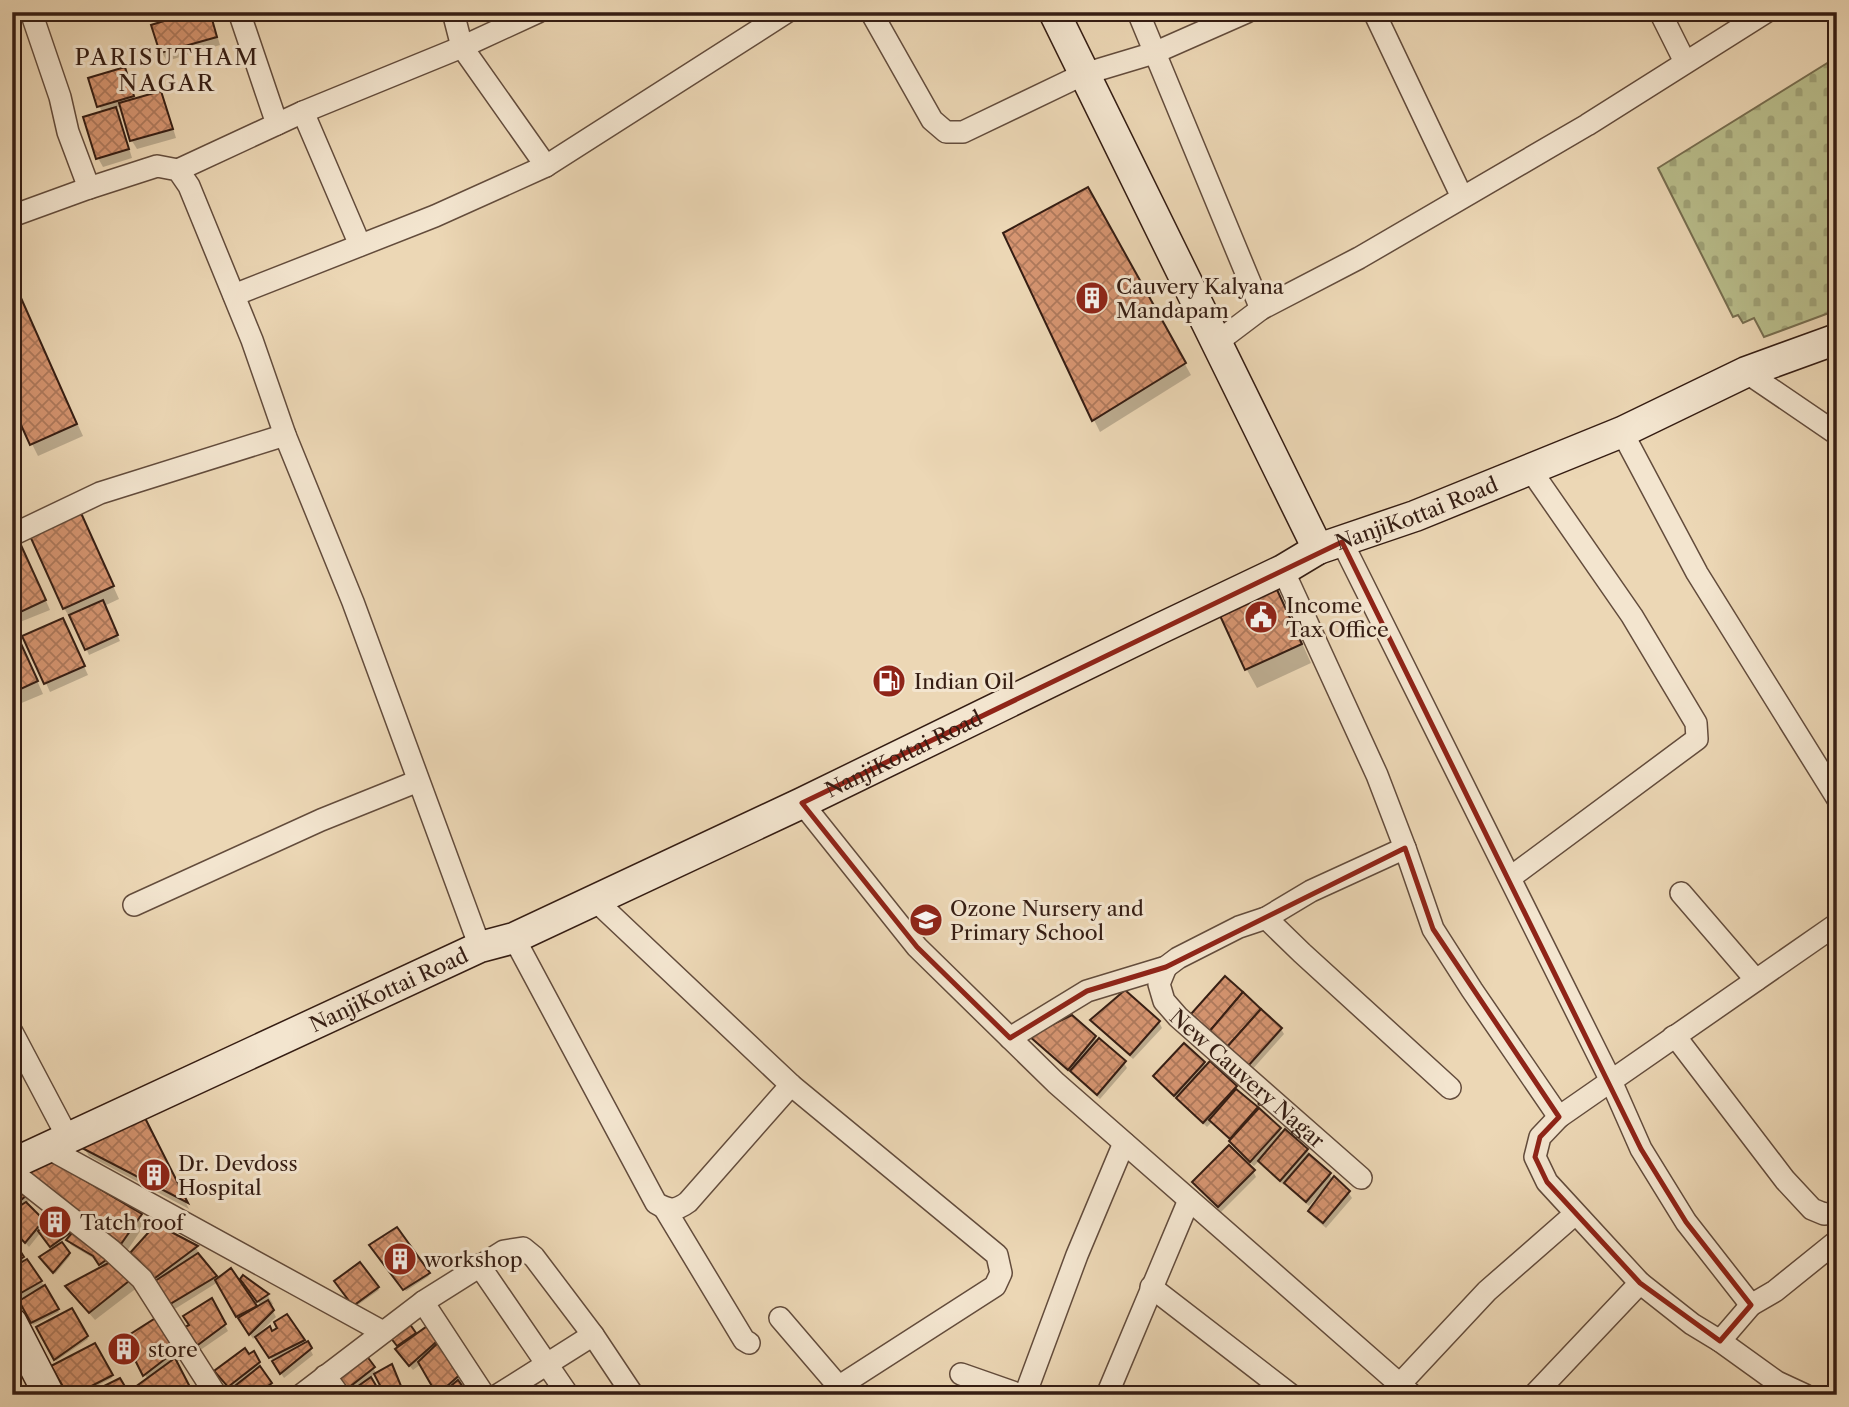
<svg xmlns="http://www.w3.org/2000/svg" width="1849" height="1407" viewBox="0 0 1849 1407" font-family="'Libre Caslon Text',serif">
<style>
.cemetery{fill:url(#cemetery-stones);stroke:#776e50;stroke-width:2}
.shadow{fill:#0003}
.building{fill:url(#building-cross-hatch);stroke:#351d13;stroke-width:2}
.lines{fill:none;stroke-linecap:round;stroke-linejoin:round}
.street-casing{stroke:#634c3c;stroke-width:24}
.secondary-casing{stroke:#351d13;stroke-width:33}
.street{stroke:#f3e5cf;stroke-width:21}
.secondary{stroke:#f3e5cf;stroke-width:30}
.marked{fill:none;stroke:#8f2418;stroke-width:5;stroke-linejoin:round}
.labels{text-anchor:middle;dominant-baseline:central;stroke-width:6;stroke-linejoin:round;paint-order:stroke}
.poi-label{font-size:21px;fill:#351d13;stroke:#f3e5cf;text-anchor:start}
.street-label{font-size:21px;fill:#351d13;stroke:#f3e5cf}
.neighbourhood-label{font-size:23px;letter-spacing:2px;fill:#351d13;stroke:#f3e5cf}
</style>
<defs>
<pattern id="cemetery-stones" width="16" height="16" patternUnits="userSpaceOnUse" patternTransform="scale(1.75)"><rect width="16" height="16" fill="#b9be8c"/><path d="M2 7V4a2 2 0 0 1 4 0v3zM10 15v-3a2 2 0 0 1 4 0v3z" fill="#a0a378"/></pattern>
<pattern id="building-cross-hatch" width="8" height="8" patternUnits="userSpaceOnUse" patternTransform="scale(1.75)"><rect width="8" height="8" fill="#d69571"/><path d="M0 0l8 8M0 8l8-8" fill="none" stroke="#ae795c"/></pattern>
</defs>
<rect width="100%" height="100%" fill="#ecd7b5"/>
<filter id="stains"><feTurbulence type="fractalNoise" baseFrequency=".00286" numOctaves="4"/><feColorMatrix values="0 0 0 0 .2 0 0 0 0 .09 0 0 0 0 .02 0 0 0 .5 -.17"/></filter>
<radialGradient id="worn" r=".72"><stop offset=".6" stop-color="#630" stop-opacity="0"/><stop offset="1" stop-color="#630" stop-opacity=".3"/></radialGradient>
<polygon class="cemetery" points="1837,57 1837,310 1764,337 1754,318 1743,323 1738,315 1733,317 1658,168"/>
<g class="shadow">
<polygon points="209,12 212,18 220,45 167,61 162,53 153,26"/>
<polygon points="124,69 135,100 160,93 165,102 176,138 137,149 132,141 122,106 115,108 120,118 132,158 103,167 98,158 103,113 99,106"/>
<polygon points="1087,189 1191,375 1100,432 1094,420"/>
<polygon points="23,304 83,436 38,456 32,444"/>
<polygon points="81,515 119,599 104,606 120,641 89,655 73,619 71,620 64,608"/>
<polygon points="25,553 50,610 20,622 15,614"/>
<polygon points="1272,583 1283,601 1311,663 1257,688 1247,670 1218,608"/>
<polygon points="12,624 43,694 12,707"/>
<polygon points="67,629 88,675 50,692 25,637"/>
<polygon points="1092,1020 1159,1022 1162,1028 1133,1059 1095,1025"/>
<polygon points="1281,1029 1284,1034 1251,1071 1214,1037"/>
<polygon points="1095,1037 1097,1042 1124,1063 1127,1068 1100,1099 1075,1077 1071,1069 1070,1071 1032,1038"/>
<polygon points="1204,1063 1206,1068 1236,1087 1258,1112 1279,1129 1283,1135 1307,1150 1310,1155 1329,1174 1333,1180 1348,1192 1352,1198 1326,1228 1313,1217 1310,1211 1319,1200 1316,1198 1309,1206 1289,1189 1286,1183 1284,1185 1263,1167 1259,1161 1254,1166 1234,1147 1231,1141 1212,1122 1207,1127 1158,1081 1155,1076"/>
<polygon points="147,1126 189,1209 89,1156 84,1148"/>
<polygon points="1253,1171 1256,1177 1221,1212 1197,1187 1194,1182"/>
<polygon points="28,1177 140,1215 145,1224 127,1251"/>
<polygon points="12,1184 26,1196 29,1201 25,1204 45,1226 69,1233 71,1236 77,1229 138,1287 95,1320 73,1295 68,1287 103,1268 98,1261 71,1245 67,1237 60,1242 70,1256 55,1274 42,1257 53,1250 41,1232 29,1247 12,1228"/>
<polygon points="157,1226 196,1248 199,1253 197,1254 217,1280 230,1271 256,1309 261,1306 247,1288 244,1278 268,1296 273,1304 270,1306 276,1317 259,1333 261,1335 271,1333 279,1329 286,1317 306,1344 307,1343 313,1355 284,1378 256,1336 253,1339 218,1282 170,1312 146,1267 135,1259 132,1253"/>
<polygon points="397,1229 429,1276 406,1291 371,1246"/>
<polygon points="12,1241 25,1262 27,1261 45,1287 59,1312 33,1325 22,1304 13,1309 12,1308"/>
<polygon points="360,1264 379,1290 355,1307 336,1282"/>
<polygon points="211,1300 228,1331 199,1351 185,1329 191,1325"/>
<polygon points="71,1310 88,1339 56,1361 39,1328"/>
<polygon points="162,1316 185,1356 176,1363 192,1395 136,1395 148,1380 126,1339"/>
<polygon points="407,1322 416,1336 432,1324 465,1379 459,1384 467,1395 439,1395 421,1364 413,1370 400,1355 397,1350 399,1348 393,1339"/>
<polygon points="94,1345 112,1378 79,1395 70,1395"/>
<polygon points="124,1349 130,1355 126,1359 120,1353"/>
<polygon points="254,1354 262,1368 260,1369 274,1390 266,1395 237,1395 216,1372"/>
<polygon points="392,1367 401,1388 387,1394 375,1374 370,1378 379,1395 360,1395 356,1389 349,1395 335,1381 373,1368 377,1374"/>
</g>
<g class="building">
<polygon points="193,12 210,12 217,37 160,53 151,25"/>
<polygon points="125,67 134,96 97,107 88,78"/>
<polygon points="161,91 173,129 130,141 119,103"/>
<polygon points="116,107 129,149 96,159 83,117"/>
<polygon points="1088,187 1186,363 1092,421 1003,233"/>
<polygon points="17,289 77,424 30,445 12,405 12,292"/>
<polygon points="81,513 114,586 63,609 30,536"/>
<polygon points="20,543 46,600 14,615 12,611 12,546"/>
<polygon points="1273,581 1302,644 1245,670 1216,607"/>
<polygon points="103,600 118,635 85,650 69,615"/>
<polygon points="63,618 85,666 44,684 22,636"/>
<polygon points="12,624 38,681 12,693"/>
<polygon points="1225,976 1243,992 1209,1032 1191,1014"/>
<polygon points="1125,990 1160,1021 1130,1055 1090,1020"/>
<polygon points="1243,992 1261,1009 1227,1047 1209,1032"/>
<polygon points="1261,1009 1282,1028 1248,1066 1227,1047"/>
<polygon points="1072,1015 1096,1036 1068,1070 1029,1036"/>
<polygon points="1099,1038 1126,1061 1097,1095 1070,1071"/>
<polygon points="1184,1043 1205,1062 1174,1096 1153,1076"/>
<polygon points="1210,1061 1237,1086 1203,1123 1176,1098"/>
<polygon points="1236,1089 1258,1107 1230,1139 1209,1120"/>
<polygon points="1259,1108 1281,1128 1250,1162 1229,1141"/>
<polygon points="145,1118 188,1203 82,1148"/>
<polygon points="1285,1129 1308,1149 1280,1181 1258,1161"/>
<polygon points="1229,1145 1255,1170 1218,1207 1192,1182"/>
<polygon points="1309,1154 1331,1173 1306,1202 1284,1183"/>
<polygon points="42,1155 142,1214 121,1244 21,1168"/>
<polygon points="1334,1176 1350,1191 1323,1223 1308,1211"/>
<polygon points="13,1181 28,1194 12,1208"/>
<polygon points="26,1202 44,1220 25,1243 12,1229 12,1211"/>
<polygon points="56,1213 71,1232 50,1247 38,1231"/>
<polygon points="156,1224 198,1246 151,1281 140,1262 130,1253"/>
<polygon points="77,1227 113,1255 99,1265 93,1256 66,1240"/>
<polygon points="397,1227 430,1273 403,1290 369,1245"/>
<polygon points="12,1238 24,1257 12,1264"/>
<polygon points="62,1242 70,1253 53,1273 39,1257"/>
<polygon points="198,1253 217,1276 165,1307 152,1283"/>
<polygon points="27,1259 42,1281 12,1298 12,1268"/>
<polygon points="114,1260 134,1277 89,1313 65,1286"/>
<polygon points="360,1262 379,1287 353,1306 334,1281"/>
<polygon points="231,1268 257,1306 236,1317 215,1280"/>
<polygon points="243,1275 269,1294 257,1302 240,1279"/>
<polygon points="45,1285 59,1309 31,1323 19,1301"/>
<polygon points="212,1298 226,1324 195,1347 183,1328 189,1325 183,1316"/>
<polygon points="268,1300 274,1310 249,1335 238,1318"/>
<polygon points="72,1308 88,1336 54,1360 36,1327"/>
<polygon points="162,1314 182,1346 143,1376 124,1338"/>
<polygon points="287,1314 305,1340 269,1358 255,1337 270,1326 272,1331 277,1328 274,1322"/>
<polygon points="407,1320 416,1333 397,1346 387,1333"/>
<polygon points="433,1322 443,1336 409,1366 395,1349"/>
<polygon points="442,1339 463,1372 437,1395 418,1362"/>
<polygon points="308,1341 312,1348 280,1374 272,1361"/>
<polygon points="95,1343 113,1375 74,1395 68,1395 51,1366"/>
<polygon points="245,1348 249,1354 254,1351 260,1362 228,1387 214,1371"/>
<polygon points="363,1351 375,1367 343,1392 330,1376"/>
<polygon points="175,1358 191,1389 181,1395 134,1395 131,1390"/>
<polygon points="392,1364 401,1386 384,1393 374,1374"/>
<polygon points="260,1366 272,1383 256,1395 235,1395 231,1389"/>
<polygon points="371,1377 381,1394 358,1395 354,1389"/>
<polygon points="120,1378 130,1395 86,1395"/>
<polygon points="458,1380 469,1395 440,1395"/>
</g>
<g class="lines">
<defs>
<g id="street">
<polyline points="31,12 60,97 68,132 89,188 157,166 178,170 189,186 252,340 285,435 353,602 480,947"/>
<polyline points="239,12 277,124"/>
<polyline points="453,12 462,47 546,166"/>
<polyline points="871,12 932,120 946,132 963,132 1084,74 1154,53 1247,12"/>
<polyline points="1138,12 1261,309"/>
<polyline points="1374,12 1462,197"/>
<polyline points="1660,12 1685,62"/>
<polyline points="303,112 360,245"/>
<polyline points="178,170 303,112 462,47 538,12"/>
<polyline points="12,216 89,188"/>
<polyline points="234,295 435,216 546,166 787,12"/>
<polyline points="1216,343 1261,309 1359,258 1587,125 1766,12"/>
<polyline points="1746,372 1837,434"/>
<polyline points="1622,432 1697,573 1837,798"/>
<polyline points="12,535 100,493 285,435"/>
<polyline points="1342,542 1611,1081 1641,1149 1686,1222 1751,1305"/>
<polyline points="1283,570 1377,775 1405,848 1433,929 1472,990 1559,1117"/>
<polyline points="802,803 917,947 1056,1083 1412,1395"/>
<polyline points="1511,877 1697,739 1696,723 1632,616 1530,469"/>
<polyline points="1681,893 1756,980"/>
<polyline points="595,900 791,1085 997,1255 1001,1273 995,1286 838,1387"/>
<polyline points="134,905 321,820 418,781"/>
<polyline points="1266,918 1302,953 1450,1088"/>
<path d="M514,938L656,1203C669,1211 676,1211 688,1202L791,1085"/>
<path id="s1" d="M1166,967L1159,984L1164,1001L1178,1017L1361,1178"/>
<polyline points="12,1032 68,1138"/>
<polyline points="1673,1037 1675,1036 1785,1180 1812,1209 1824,1214 1837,1213"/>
<polyline points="1010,1038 1087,991 1166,967 1178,958 1239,927 1266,918 1311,891 1405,848"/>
<polyline points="48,1148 383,1332"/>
<polyline points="12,1172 111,1250 142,1279 216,1395"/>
<polyline points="665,1209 744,1340 749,1343"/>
<polyline points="479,1265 568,1395"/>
<polyline points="1151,1287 1291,1395"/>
<polyline points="423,1302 484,1395"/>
<polyline points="780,1318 846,1395"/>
<polyline points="1720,1341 1751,1305 1775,1291 1837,1241"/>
<polyline points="961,1374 1021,1395"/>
<polyline points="325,1376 339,1395"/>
<polyline points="1400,1384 1487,1291 1575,1214"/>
<polyline points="301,1395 423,1302 504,1251 523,1248 534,1257 593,1335 633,1395"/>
<polyline points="498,1395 593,1335"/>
<polyline points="1025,1395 1077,1255 1124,1143"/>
<polyline points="1107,1395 1189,1200"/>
<polyline points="1534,1395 1640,1283"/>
<polyline points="1805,1395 1777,1382 1720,1341 1692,1324 1640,1283 1547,1182 1535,1157 1540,1137 1559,1117 1837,924"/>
</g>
<g id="secondary">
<polyline points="1054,12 1318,549"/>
<path id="s2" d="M12,1164L480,947L514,938L802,803L1161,628L1283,570L1318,549L1415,516L1622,432L1746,372L1837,339"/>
<polyline points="12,1323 49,1395"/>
</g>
</defs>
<use href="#street" class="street-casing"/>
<use href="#secondary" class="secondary-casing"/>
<use href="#street" class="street"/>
<use href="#secondary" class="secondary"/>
</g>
<path class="marked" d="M1342,542L1641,1149L1686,1222L1751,1305L1720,1341L1640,1283L1547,1182L1535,1157L1540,1137L1559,1117L1433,929L1405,848L1166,967L1087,991L1010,1038L917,947L802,803Z"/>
<defs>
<symbol id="building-disc" viewBox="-11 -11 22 22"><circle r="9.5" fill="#8f2418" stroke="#f3e5cf"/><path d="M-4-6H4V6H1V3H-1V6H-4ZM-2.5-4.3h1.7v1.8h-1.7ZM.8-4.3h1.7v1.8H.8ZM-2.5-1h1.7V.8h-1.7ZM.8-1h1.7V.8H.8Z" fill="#fff"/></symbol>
<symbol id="civic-disc" viewBox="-11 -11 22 22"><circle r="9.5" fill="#8f2418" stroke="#f3e5cf"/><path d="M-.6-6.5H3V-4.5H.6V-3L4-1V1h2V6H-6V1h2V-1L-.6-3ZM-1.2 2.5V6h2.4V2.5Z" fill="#fff"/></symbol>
<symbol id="fuel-disc" viewBox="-11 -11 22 22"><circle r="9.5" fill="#8f2418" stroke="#f3e5cf"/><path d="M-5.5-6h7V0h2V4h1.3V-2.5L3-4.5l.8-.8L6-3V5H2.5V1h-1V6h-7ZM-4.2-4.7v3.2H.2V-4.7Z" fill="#fff"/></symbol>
<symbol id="school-disc" viewBox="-11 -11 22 22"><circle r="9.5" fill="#8f2418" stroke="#f3e5cf"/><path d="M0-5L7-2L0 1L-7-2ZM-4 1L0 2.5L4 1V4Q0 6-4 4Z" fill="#fff"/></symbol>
</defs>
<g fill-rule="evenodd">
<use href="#building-disc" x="1073" y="279" width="38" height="38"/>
<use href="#civic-disc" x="1242" y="598" width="38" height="38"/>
<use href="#fuel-disc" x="870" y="662" width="38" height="38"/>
<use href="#school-disc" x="907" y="901" width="38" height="38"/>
<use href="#building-disc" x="135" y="1156" width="38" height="38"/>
<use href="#building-disc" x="36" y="1203" width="38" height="38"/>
<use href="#building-disc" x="381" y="1240" width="38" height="38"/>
<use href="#building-disc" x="105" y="1330" width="38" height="38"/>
</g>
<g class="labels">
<g class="poi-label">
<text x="1116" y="286">Cauvery Kalyana<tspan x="1116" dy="24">Mandapam</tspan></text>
<text x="1286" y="605">Income<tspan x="1286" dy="24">Tax Office</tspan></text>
<text x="914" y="681">Indian Oil</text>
<text x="950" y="908">Ozone Nursery and<tspan x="950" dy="24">Primary School</tspan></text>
<text x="178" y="1163">Dr. Devdoss<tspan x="178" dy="24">Hospital</tspan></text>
<text x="80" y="1222">Tatch roof</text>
<text x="424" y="1259">workshop</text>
<text x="148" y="1349">store</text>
</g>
<g class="street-label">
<text stroke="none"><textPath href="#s2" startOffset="1549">NanjiKottai Road</textPath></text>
<text stroke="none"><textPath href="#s2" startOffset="982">NanjiKottai Road</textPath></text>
<text stroke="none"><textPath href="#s2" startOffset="415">NanjiKottai Road</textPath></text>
<text stroke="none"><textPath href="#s1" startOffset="150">New Cauvery Nagar</textPath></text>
</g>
<g class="neighbourhood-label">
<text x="167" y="57">PARISUTHAM<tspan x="167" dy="26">NAGAR</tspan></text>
</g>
</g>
<rect width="1849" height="1407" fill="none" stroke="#ecd7b5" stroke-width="42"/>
<rect x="14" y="14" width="1821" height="1379" fill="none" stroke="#351d13" stroke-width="3.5"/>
<rect x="21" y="21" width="1807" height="1365" fill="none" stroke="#351d13" stroke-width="2"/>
<rect width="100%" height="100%" filter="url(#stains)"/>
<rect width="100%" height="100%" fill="url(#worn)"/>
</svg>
